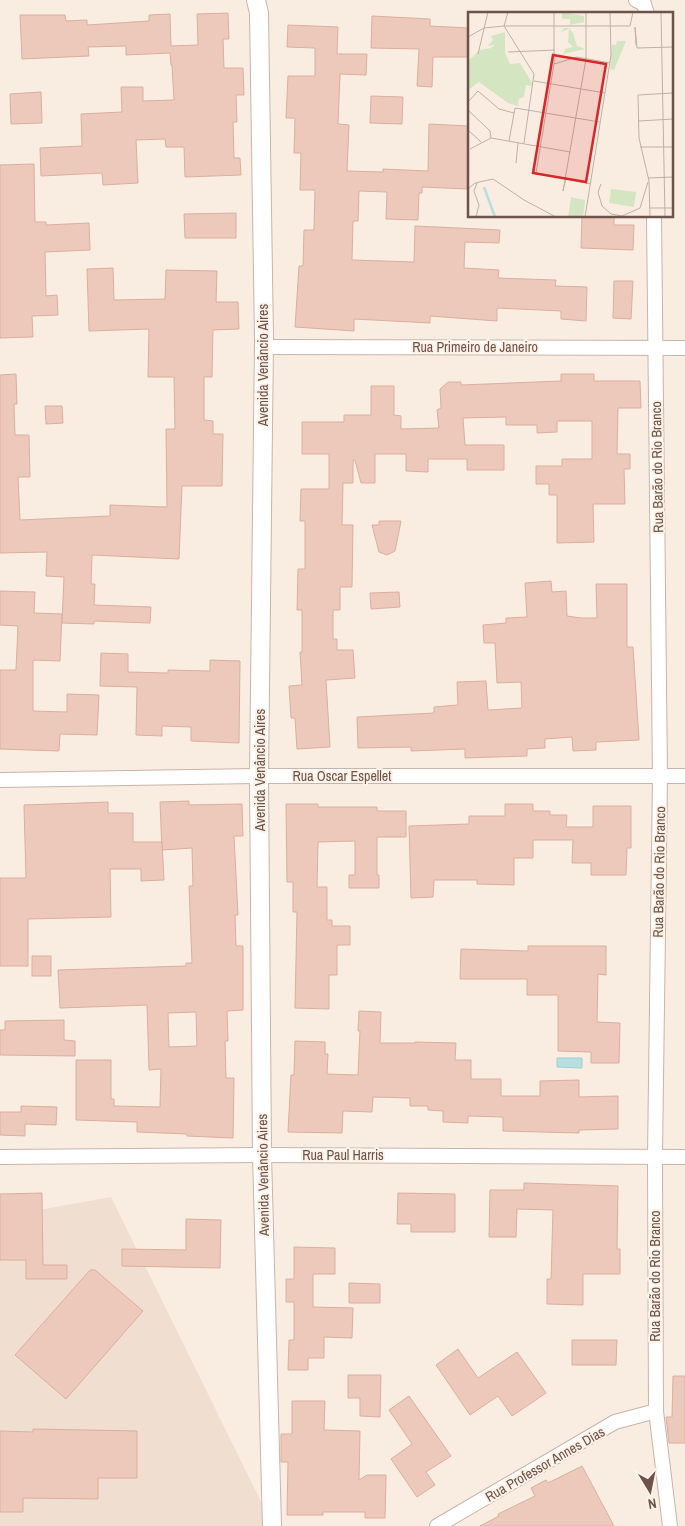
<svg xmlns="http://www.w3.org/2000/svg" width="685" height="1526" viewBox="0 0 685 1526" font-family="'Archivo Narrow',sans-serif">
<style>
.residential{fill:#f0ded0}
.water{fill:#b8dfe0;stroke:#9fcfd1}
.building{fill:#ecc9bb;stroke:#ddae9d;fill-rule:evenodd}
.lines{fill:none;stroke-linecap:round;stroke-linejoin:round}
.minor-casing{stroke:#c8b4aa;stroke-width:16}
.tertiary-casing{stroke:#c8b4aa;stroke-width:20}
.minor{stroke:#fff;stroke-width:14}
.tertiary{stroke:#fff;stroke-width:18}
.labels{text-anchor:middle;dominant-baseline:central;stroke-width:4;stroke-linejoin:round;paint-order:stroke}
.street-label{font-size:14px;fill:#6e534b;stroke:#fdf2e6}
.inset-river{fill:none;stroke:#b8dfe0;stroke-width:2.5}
.inset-road{fill:none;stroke:#c1afa5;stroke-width:1}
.view{fill:#d62828;fill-opacity:0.15;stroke:#d62828;stroke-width:2.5}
.inset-edge{fill:none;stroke:#6e534b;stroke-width:2.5}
</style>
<rect width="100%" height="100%" fill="#f9ede1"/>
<polygon class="residential" points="111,1197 273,1526 0,1526 0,1217"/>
<polygon class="water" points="557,1058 582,1058 582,1068 557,1067"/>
<g class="building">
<polygon points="228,13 229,39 223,39 224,68 243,68 244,95 236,95 237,122 233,122 234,158 240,158 241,175 185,177 184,147 166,147 165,139 136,140 138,183 103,185 102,173 41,176 40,148 82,146 81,114 122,112 121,87 143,87 143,101 174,100 172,65 171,65 170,53 126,55 126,46 88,47 89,56 22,59 20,15 65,15 66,21 87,20 87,25 149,21 149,15 170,14 171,46 198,45 197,14"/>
<polygon points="372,16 430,19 430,26 469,28 469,57 433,57 432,87 417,86 419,49 371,48"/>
<polygon points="288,25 338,27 337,54 367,54 366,75 340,74 338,124 349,125 347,171 383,172 383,169 428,171 429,124 469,126 467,189 422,187 422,193 419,193 418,220 386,219 387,192 359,191 358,221 353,221 352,260 414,262 415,226 500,230 499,243 465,242 464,268 499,270 498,278 556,280 555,286 587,287 586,321 561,319 561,311 497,308 497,321 430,316 430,323 354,319 354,331 295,327 299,266 303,266 304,230 314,230 315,190 300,190 301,153 294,153 295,118 286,118 288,76 315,76 315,48 287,47"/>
<polygon points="41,92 42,123 11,124 10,94"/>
<polygon points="371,96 403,97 402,124 370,123"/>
<polygon points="34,164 35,222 46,222 46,225 89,223 90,250 45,252 46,296 57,295 58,315 32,316 33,337 0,338 0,165"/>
<polygon points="236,213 236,238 185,238 184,214"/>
<polygon points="582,216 614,216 614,225 634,225 633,250 581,248"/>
<polygon points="113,268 114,300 165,299 166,270 217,271 216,302 238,302 239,329 213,330 212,377 204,377 204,420 213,421 213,434 223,434 222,486 182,486 179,559 92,555 91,584 95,584 94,605 151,607 150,623 94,621 94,624 62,623 64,577 46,576 47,552 0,553 0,375 16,374 17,404 14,404 15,435 29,435 30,477 18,477 20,520 110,516 110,505 167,507 166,429 175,429 174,377 148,377 149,329 89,331 87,269"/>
<polygon points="614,281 633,281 631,319 613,318"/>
<polygon points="561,374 594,374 594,381 640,381 641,408 618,408 617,454 630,454 630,469 624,469 625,504 593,504 594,542 557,543 557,495 549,495 549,484 536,484 536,466 562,466 562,459 592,459 592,421 557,421 557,432 537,433 537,425 506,425 506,417 463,418 465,445 504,445 504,470 467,470 467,459 428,459 428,472 406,471 406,454 375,454 375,483 361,483 355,460 353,460 353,483 343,483 342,525 353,525 352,587 340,587 340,610 333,610 333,639 337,639 337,650 353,650 355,678 326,680 330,747 297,749 295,718 291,718 289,686 302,685 300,652 302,652 302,610 297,610 298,569 305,569 305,521 300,521 301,489 329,489 329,454 302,454 302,422 344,422 344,415 371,415 371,386 394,386 394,415 401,416 401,429 439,428 437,410 441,408 440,389 448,382 461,382 461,385 561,381"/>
<polygon points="45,406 62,406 63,423 46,424"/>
<polygon points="379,521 401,521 395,551 387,555 379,552 372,525 379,525"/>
<polygon points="551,581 552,592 566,591 567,616 581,618 597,618 596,584 627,584 627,647 633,647 639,740 596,742 596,750 573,751 572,737 545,739 545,748 527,749 527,756 465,758 465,749 411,751 411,747 358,748 357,717 434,713 434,707 458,705 457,682 486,681 488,710 522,708 521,682 497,683 495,643 484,643 483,625 506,623 506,618 527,617 525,583"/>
<polygon points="0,591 35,592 34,613 62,614 60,661 33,660 33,711 67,712 67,694 99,695 97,735 60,734 59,751 0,749 0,670 16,670 18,626 0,625"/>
<polygon points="399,592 400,607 371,609 370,593"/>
<polygon points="101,653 128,654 128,672 168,673 168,670 210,671 210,660 240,661 239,743 191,741 191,727 162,726 162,736 136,735 137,687 100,686"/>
<path d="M189,801V805L242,804L243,836H234L238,915H235L236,946H243V1010L227,1011L228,1041H225L226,1078H234L233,1138L187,1136V1134L137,1132V1122L76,1120V1060H111V1099H114V1106L160,1107L161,1069L149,1070L147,1005L60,1008L58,970L186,966V963H192L189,886H193L192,848L162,850L160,802ZM196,1012L197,1046L169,1047L168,1013Z"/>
<polygon points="108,802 108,813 133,813 133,842 162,842 164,880 141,881 141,869 110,869 111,917 28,919 28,966 0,966 0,878 26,878 24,805"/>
<polygon points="286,804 318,804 318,807 377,807 377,811 406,811 406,837 377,837 377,875 379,875 379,888 349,888 349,875 355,875 355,841 318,842 317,887 327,887 327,920 332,920 332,926 350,926 350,945 337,945 337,975 329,975 329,1009 295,1008 297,912 293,912 293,882 287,882"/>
<polygon points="505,804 533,804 533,811 550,811 550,815 567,815 566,827 593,827 593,806 631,806 631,848 627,848 626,875 591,875 591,863 572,863 573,840 533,840 533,858 514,858 514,885 477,884 477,880 434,880 433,897 411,898 409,826 469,824 469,816 505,816"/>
<polygon points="528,946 606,946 606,975 598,974 597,1022 620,1023 619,1063 591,1063 591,1052 558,1051 558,995 527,995 527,979 460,979 461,949 528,951"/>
<rect x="32" y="956" width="19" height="20"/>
<polygon points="359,1011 381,1012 380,1043 415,1043 415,1042 456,1043 455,1060 471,1060 471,1079 501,1079 501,1096 540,1096 540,1081 579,1080 579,1097 618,1096 618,1129 579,1130 579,1133 503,1131 503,1117 468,1116 468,1123 443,1122 443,1111 428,1110 428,1106 410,1106 410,1098 373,1097 372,1112 343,1111 342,1133 288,1132 291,1075 294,1075 295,1041 325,1042 325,1054 328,1054 327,1074 358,1075 360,1031 358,1031"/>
<polygon points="64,1020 64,1040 75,1041 75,1056 0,1055 0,1030 5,1030 5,1021"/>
<polygon points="21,1106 57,1107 56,1125 25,1124 25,1136 0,1135 0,1112 21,1112"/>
<polygon points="524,1183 618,1186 617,1249 620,1249 620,1274 583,1274 583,1305 547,1304 547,1279 551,1279 553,1210 517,1209 516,1237 489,1237 490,1190 524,1190"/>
<polygon points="42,1193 43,1265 67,1265 67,1279 26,1279 26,1260 0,1260 0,1194"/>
<polygon points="398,1193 455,1194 455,1232 411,1232 411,1224 397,1224"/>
<polygon points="186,1219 221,1220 220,1268 122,1266 122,1249 186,1250"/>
<polygon points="294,1247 335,1248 335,1274 313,1274 313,1307 353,1308 352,1338 324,1337 324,1358 308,1358 308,1370 288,1370 289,1340 294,1340 294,1302 286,1302 286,1279 294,1279"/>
<polygon points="90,1270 95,1270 143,1311 66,1399 15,1355"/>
<polygon points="349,1283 380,1284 380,1303 349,1303"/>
<polygon points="572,1340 617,1340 616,1365 572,1365"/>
<polygon points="458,1349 478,1378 517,1352 546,1393 512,1416 498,1396 470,1415 436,1365"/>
<polygon points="348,1375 381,1375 380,1417 360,1416 360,1398 348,1398"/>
<polygon points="673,1376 685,1376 685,1443 669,1443 666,1417 672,1417"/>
<polygon points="409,1396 451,1456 426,1472 435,1485 417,1497 391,1459 412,1444 389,1410"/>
<polygon points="292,1401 325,1401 324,1430 360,1431 359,1480 367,1475 386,1475 385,1518 365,1518 365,1512 323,1512 323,1515 287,1515 288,1462 281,1462 281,1434 292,1434"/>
<polygon points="33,1429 137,1431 137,1478 98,1478 98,1499 23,1498 23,1512 0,1512 0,1431 33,1432"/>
<polygon points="582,1466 614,1526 480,1526 499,1516 498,1514 535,1496 531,1488 546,1480 548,1483"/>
</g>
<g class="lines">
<defs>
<g id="minor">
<polyline points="636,0 644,4 647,14"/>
<polyline points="654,216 660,776 655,1157 656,1411 670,1526"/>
<polyline points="264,347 685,348"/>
<polyline points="0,780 259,776 685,776"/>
<polyline points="0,1157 262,1155 685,1157"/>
<polyline points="437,1526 615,1422 656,1411"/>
</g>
<polyline id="tertiary" points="256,0 259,13 264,340 259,776 262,1155 272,1526"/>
</defs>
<use href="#minor" class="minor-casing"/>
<use href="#tertiary" class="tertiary-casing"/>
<use href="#minor" class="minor"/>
<use href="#tertiary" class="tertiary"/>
</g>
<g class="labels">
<g class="street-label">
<text x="475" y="347">Rua Primeiro de Janeiro</text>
<text transform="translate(263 365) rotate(-90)">Avenida Venâncio Aires</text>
<text transform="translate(657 467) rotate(-91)">Rua Barão do Rio Branco</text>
<text transform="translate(260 770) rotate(-90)">Avenida Venâncio Aires</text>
<text x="342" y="776">Rua Oscar Espellet</text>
<text transform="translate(659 872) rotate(-89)">Rua Barão do Rio Branco</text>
<text x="343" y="1155">Rua Paul Harris</text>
<text transform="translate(263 1175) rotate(-91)">Avenida Venâncio Aires</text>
<text transform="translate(655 1276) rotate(-90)">Rua Barão do Rio Branco</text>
<text transform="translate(545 1464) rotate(-30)">Rua Professor Annes Dias</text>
</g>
</g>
<g transform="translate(468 12)">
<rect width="205" height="205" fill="#f9ede1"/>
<path d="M94,0L116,4V10L102,13V7H94ZM96,16H101L105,21L109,34L117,37L95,42L97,37L105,35L100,30L101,17L93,20ZM37,20V41L42,52L52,51L64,71L63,74L58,73L56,85L51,87L50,93L53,95L40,91L11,70L0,78V49L12,38L23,36L27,33L20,34L25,28L23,24ZM149,29H158L146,58L142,57L144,33H148ZM143,177L168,180L166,195L141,191ZM103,185L117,188L115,205H100Z" fill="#d4e5c1"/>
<path class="inset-river" d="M16,175L27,205"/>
<path class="inset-road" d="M40,0L36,14L66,62L56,131M86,0V52L68,161L123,172M193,0L197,205M142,14H162L165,0M167,15L169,36L205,35M167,15L168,33M0,25L16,16L36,14H142M40,40L87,38M10,42L20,0M86,52L109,45L142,51M66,69L137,81M1,89L10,79L31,97L46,101M0,98L22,119L23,126M171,109L205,107M0,118L13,130M41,129L47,96L132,110M172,135H205M2,137L23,126L102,140M48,151L50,131M98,166L95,179L118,47V0M180,166L205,165M133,172L130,180L134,194L143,202L154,204L172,196L180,170M0,177L7,171L25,167L56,188L88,205M181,196H205M8,205L11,193L6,179L9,171M117,205L143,43L142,0M182,205L181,169L171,126L170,83L205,81"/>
<path class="view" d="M85,43L138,52L118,170L65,161Z"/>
<rect width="205" height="205" class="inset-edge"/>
</g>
<g transform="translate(650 1491) rotate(170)" stroke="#fdf2e6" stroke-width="4" paint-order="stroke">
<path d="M0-4L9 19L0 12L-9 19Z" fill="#6e534b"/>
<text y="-8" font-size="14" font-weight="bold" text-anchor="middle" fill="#6e534b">N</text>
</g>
</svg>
